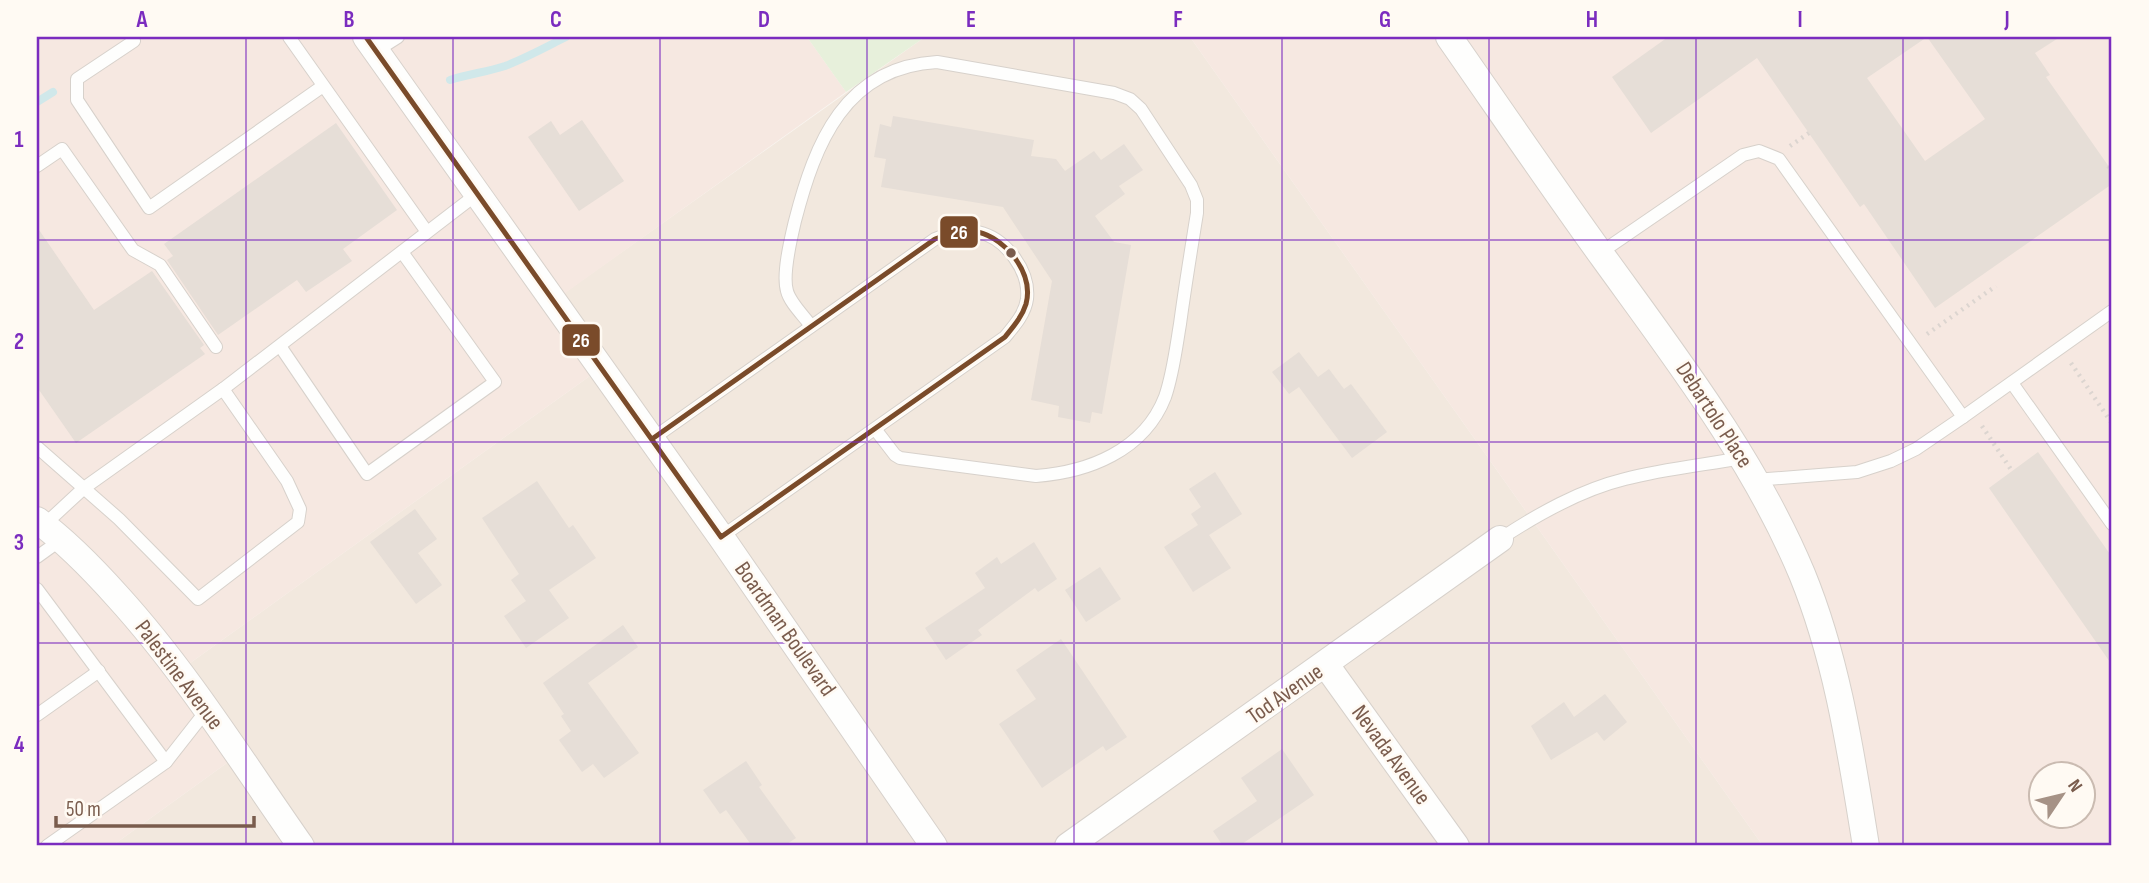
<svg xmlns="http://www.w3.org/2000/svg" width="2149" height="883" viewBox="0 0 2149 883" font-family="'Sofia Sans Condensed',sans-serif">
<style>
.residential{fill:#f2e8de}
.commercial{fill:#f6e8e1;fill-rule:evenodd}
.green{fill:#e7f0db}
.lines{fill:none;stroke-linecap:round;stroke-linejoin:round}
.stream{stroke:#d0e8ea;stroke-width:8}
.building{fill:#e6ded7}
.service-casing{stroke:#d7d1cb;stroke-width:14}
.minor-casing{stroke:#d7d1cb;stroke-width:28}
.path{stroke:#dcd5d0;stroke-width:4.5;stroke-dasharray:2 5;stroke-linecap:butt}
.service{stroke:#fefefd;stroke-width:12}
.minor{stroke:#fefefd;stroke-width:26}
.bus-1-casing{stroke:#fffaf3;stroke-width:10}
.bus-1{stroke:#7a4b2a;stroke-width:5}
.grid{fill:none;stroke:#7b2cbf;stroke-width:2;stroke-opacity:0.55}
.bus-dot{fill:#7a5c4d;stroke:#fffaf3;stroke-width:2.5}
.labels{text-anchor:middle;dominant-baseline:central;stroke-width:5;stroke-linejoin:round;paint-order:stroke}
.street-label{font-size:23px;fill:#7a5c4d;stroke:#fffaf3}
.line-badge{stroke:#fffaf3;stroke-width:2.5}
.badge-label{font-size:19px;text-anchor:middle;font-weight:bold;fill:#fff}
.neatline{fill:none;stroke:#7b2cbf;stroke-width:2.5}
.grid-label{font-size:23px;text-anchor:middle;font-weight:bold;fill:#7b2cbf}
</style>
<rect width="100%" height="100%" fill="#f9f5f0"/>
<polygon class="residential" points="925,37 1190,37 1763,846 112,846 238,755 179,671 601,368 553,301"/>
<g class="commercial">
<polygon points="37,37 807,37 846,92 554,301 601,368 179,671 238,755 112,846 37,846"/>
<path d="M1190,37H2112V846H1763ZM2040,774H2082V816H2040Z"/>
</g>
<polygon class="green" points="807,37 925,37 846,92"/>
<g class="lines">
<g class="stream">
<path d="M450,80C468,74 487,72 505,66C526,58 546,47 566,37"/>
<polyline points="37,102 53,92"/>
</g>
</g>
<g class="building">
<polygon points="1668,37 1927,37 1867,78 1925,161 1985,119 1927,37 2060,37 2035,53 2050,75 2046,77 2112,171 2112,184 1935,308 1864,204 1860,207 1757,58 1651,133 1612,77"/>
<polygon points="893,116 1034,140 1031,156 1056,159 1065,171 1094,151 1101,160 1124,144 1143,170 1119,186 1125,194 1095,216 1114,242 1131,245 1102,414 1092,412 1090,423 1058,417 1059,406 1031,400 1052,281 1003,207 881,187 886,159 874,157 880,124 891,127"/>
<polygon points="582,120 624,181 579,211 528,137 551,121 560,135"/>
<polygon points="336,123 397,210 343,249 352,261 306,292 297,280 218,335 167,260 173,256 164,244"/>
<polygon points="37,227 94,310 152,271 204,345 200,348 205,354 76,443 37,387"/>
<polygon points="1299,352 1318,377 1329,369 1344,389 1351,384 1387,432 1352,458 1299,387 1289,394 1272,372"/>
<polygon points="2038,452 2112,557 2112,665 1989,488"/>
<polygon points="1215,472 1242,514 1209,535 1231,568 1193,592 1164,547 1198,525 1191,514 1201,507 1189,489"/>
<polygon points="537,481 569,528 573,525 596,558 549,590 569,618 526,648 504,616 526,601 511,580 519,574 482,518"/>
<polygon points="415,509 437,539 418,553 442,585 416,604 370,542"/>
<polygon points="1034,542 1057,579 1038,592 1035,588 978,630 982,635 946,660 925,628 985,588 975,573 997,557 1001,564"/>
<polygon points="1100,567 1121,599 1086,622 1065,590"/>
<polygon points="623,625 638,647 588,683 639,753 604,778 593,764 582,772 559,740 571,731 561,716 564,714 543,683"/>
<polygon points="1061,639 1127,737 1106,751 1103,746 1042,788 999,724 1036,699 1016,670"/>
<polygon points="1605,694 1627,722 1604,741 1597,732 1551,760 1531,726 1564,702 1574,717"/>
<polygon points="1282,749 1314,795 1239,846 1223,846 1213,831 1257,801 1241,778"/>
<polygon points="746,761 762,785 759,787 796,838 784,846 752,846 726,810 720,814 703,790"/>
</g>
<g class="lines">
<defs>
<g id="service">
<polyline points="289,37 427,232"/>
<polyline points="134,41 77,79 77,100 149,208 323,86"/>
<polyline points="376,51 398,37"/>
<polyline points="37,166 62,149 133,250 160,265 216,347"/>
<polyline points="1600,253 1743,155 1759,151 1779,159 1963,417"/>
<path d="M811,326C804,316 790,303 787,291C782,274 791,238 795,221C815,143 845,67 937,62L1114,93L1130,99L1141,109L1191,185L1197,200V213C1191,250 1185,287 1180,324C1176,348 1173,374 1165,397C1144,451 1088,472 1036,476L900,458L895,455L875,429"/>
<polyline points="280,346 367,474 495,382 402,252"/>
<polyline points="2012,383 2112,524"/>
<polyline points="223,389 477,194"/>
<path d="M652,439L935,239C950,233 962,229 978,232C1006,238 1030,271 1027,299C1025,314 1014,326 1005,337L721,537"/>
<polyline points="37,447 119,519 198,599 298,522 300,509 287,481 223,389 84,488 44,525"/>
<polyline points="1755,480 1857,472 1891,461 1916,449 1963,417 2112,311"/>
<path d="M1500,539C1538,514 1580,490 1625,479C1663,469 1703,465 1742,458"/>
<polyline points="37,557 62,539"/>
<polyline points="37,589 166,762 47,846"/>
<polyline points="37,715 99,671"/>
<polyline points="166,762 206,711"/>
</g>
<g id="minor">
<polyline points="366,37 721,537 934,846"/>
<path d="M1449,37C1500,110 1551,185 1603,257C1676,358 1754,459 1802,574C1838,662 1851,754 1866,846"/>
<path d="M37,520C67,542 93,569 118,597C187,673 242,762 301,846"/>
<polyline points="1326,665 1456,846"/>
<polyline points="1068,846 1500,539"/>
</g>
</defs>
<use href="#service" class="service-casing"/>
<use href="#minor" class="minor-casing"/>
<g class="path">
<polyline points="1790,146 1809,133"/>
<polyline points="2108,166 2112,170"/>
<polyline points="1927,334 1996,286"/>
<polyline points="2071,363 2111,422"/>
<polyline points="1982,426 2012,471"/>
</g>
<use href="#service" class="service"/>
<use href="#minor" class="minor"/>
<defs>
<path id="bus-1" d="M366,37L721,537L1005,337C1013,327 1022,317 1026,304C1034,274 1007,239 978,232C963,229 949,234 935,239L652,439"/>
</defs>
<use href="#bus-1" class="bus-1-casing"/>
<use href="#bus-1" class="bus-1"/>
</g>
<path class="grid" d="M246,37V846M453,37V846M660,37V846M867,37V846M1074,37V846M1282,37V846M1489,37V846M1696,37V846M1903,37V846M37,240H2112M37,442H2112M37,643H2112"/>
<circle class="bus-dot" cx="1011" cy="253" r="6"/>
<g class="labels">
<g class="street-label">
<text transform="translate(1714 415) rotate(57)">Debartolo Place</text>
<text transform="translate(785 629) rotate(55)">Boardman Boulevard</text>
<text transform="translate(179 675) rotate(53)">Palestine Avenue</text>
<text transform="translate(1285 694) rotate(-35)">Tod Avenue</text>
<text transform="translate(1391 755) rotate(54)">Nevada Avenue</text>
</g>
</g>
<g class="line-badge">
<rect x="939" y="215" width="40" height="34" rx="7" fill="#7a4b2a"/>
<rect x="561" y="323" width="40" height="34" rx="7" fill="#7a4b2a"/>
</g>
<g class="badge-label">
<text x="959" y="239">26</text>
<text x="581" y="347">26</text>
</g>
<rect width="2149" height="883" fill="none" stroke="#fffaf3" stroke-width="77"/>
<g transform="translate(2062 795) rotate(55)"><circle r="33" fill="#fffaf3" stroke="#cabbb1" stroke-width="2"/>
<path d="M0-5L12 26L0 18L-12 26Z" fill="#a69286"/>
<text y="-10" font-size="19" font-weight="bold" text-anchor="middle" fill="#7a5c4d">N</text>
</g>
<path d="M56 816v10h198v-10" fill="none" stroke="#7a5c4d" stroke-width="3.5"/>
<text x="66" y="816" font-size="21" fill="#7a5c4d" stroke="#fffaf3" stroke-width="5" paint-order="stroke">50 m</text>
<rect x="38" y="38" width="2072" height="806" class="neatline"/>
<g class="grid-label">
<text x="142" y="27">A</text>
<text x="349" y="27">B</text>
<text x="556" y="27">C</text>
<text x="764" y="27">D</text>
<text x="971" y="27">E</text>
<text x="1178" y="27">F</text>
<text x="1385" y="27">G</text>
<text x="1592" y="27">H</text>
<text x="1800" y="27">I</text>
<text x="2007" y="27">J</text>
<text x="19" y="147">1</text>
<text x="19" y="349">2</text>
<text x="19" y="550">3</text>
<text x="19" y="752">4</text>
</g>
</svg>
